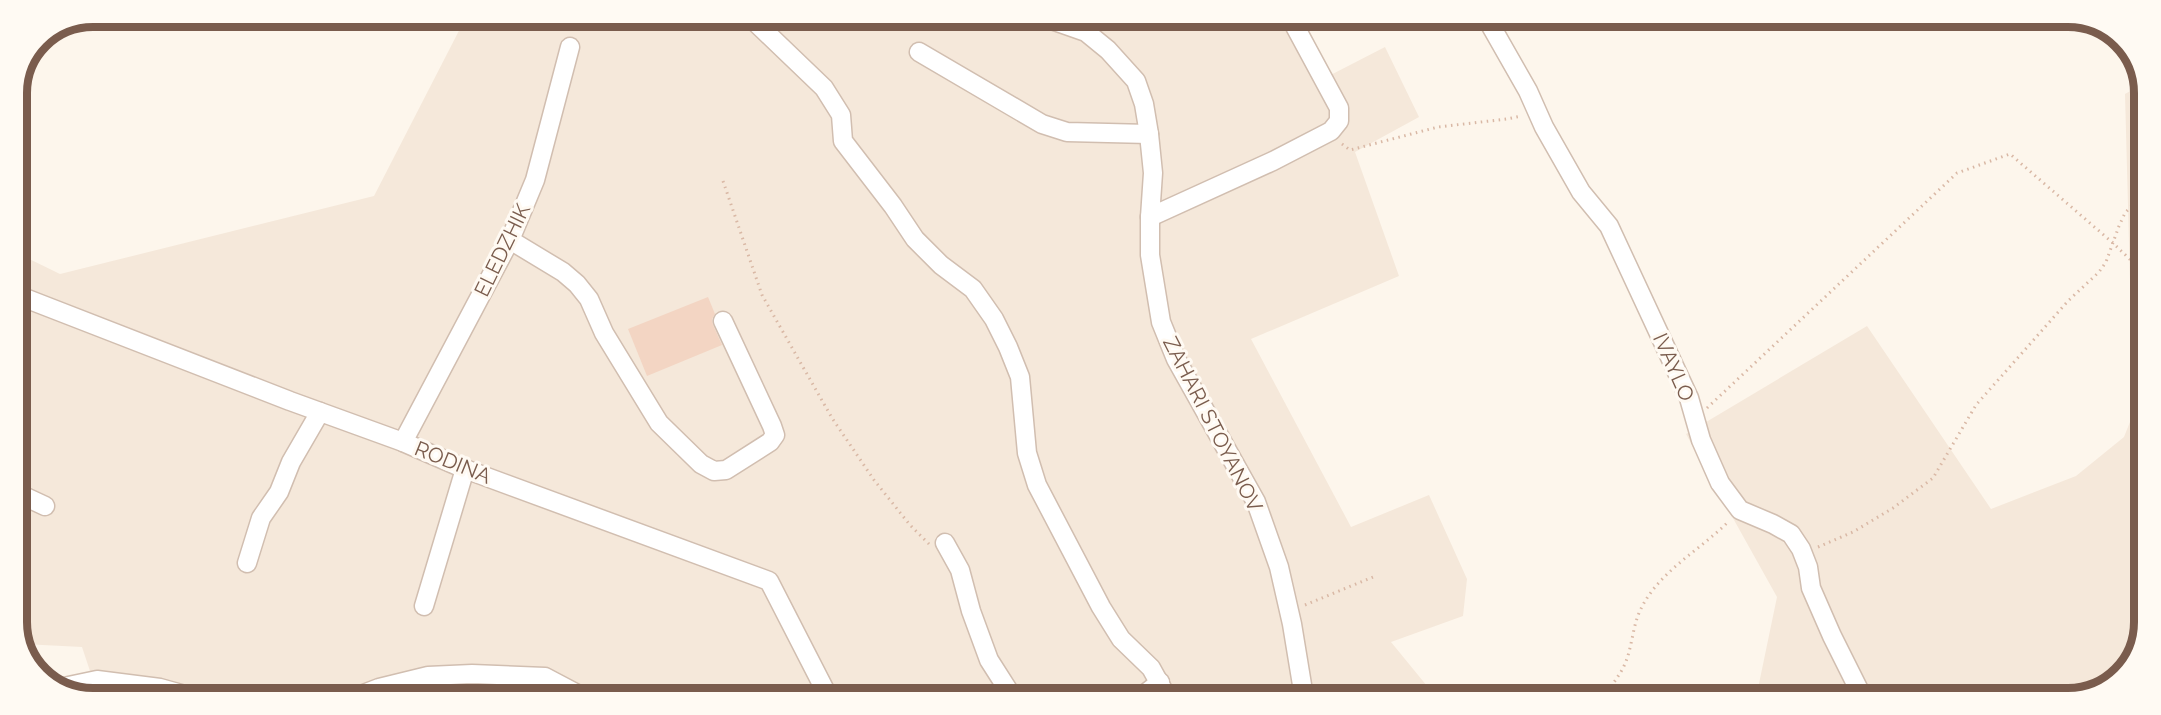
<svg xmlns="http://www.w3.org/2000/svg" width="2161" height="715" viewBox="0 0 2161 715" font-family="Raleway,sans-serif">
<style>
.residential{fill:#f5e8da}
.building{fill:#f3d5c3}
.lines{fill:none;stroke-linecap:round;stroke-linejoin:round}
.minor-casing{stroke:#d1beb0;stroke-width:21}
.path{stroke:#d9b8a5;stroke-width:3;stroke-dasharray:1.5 4.5;stroke-linecap:butt}
.minor{stroke:#fff;stroke-width:18}
.labels{text-anchor:middle;dominant-baseline:central;stroke-width:6;stroke-linejoin:round;paint-order:stroke}
.street-label{font-size:21px;fill:#7a5c4d;stroke:#fffaf3}
.rim{fill:none;stroke:#7a5c4d;stroke-width:8}
</style>
<rect width="100%" height="100%" fill="#fdf6ec"/>
<g class="residential">
<polygon points="466,17 1281,19 1317,82 1385,47 1419,117 1355,152 1399,276 1251,339 1351,527 1429,495 1467,579 1463,616 1391,642 1436,697 98,695 82,647 23,644 17,627 17,253 60,274 374,196"/>
<polygon points="2143,84 2144,88 2143,322 2130,281 2125,94"/>
<polygon points="1867,326 1991,509 2076,476 2124,437 2142,392 2141,646 2114,683 2068,698 1756,698 1777,597 1686,434"/>
</g>
<polygon class="building" points="708,297 715,314 712,319 713,325 722,345 647,376 628,329"/>
<g class="lines">
<defs>
<g id="minor">
<polyline points="751,18 824,88 841,115 843,141 893,206 915,239 941,265 973,289 994,319 1008,347 1020,377 1027,453 1037,485 1101,607 1121,639 1151,668 1167,697"/>
<polyline points="1046,18 1086,32 1108,50 1136,81 1144,104 1149,134 1153,173 1150,217 1150,255 1161,322 1176,359 1256,502 1279,567 1292,624 1304,697"/>
<polyline points="1487,19 1528,91 1544,127 1581,192 1609,226 1689,398 1701,440 1720,483 1740,510 1773,524 1791,534 1801,549 1808,567 1811,588 1832,636 1863,698"/>
<polyline points="919,52 1042,124 1067,132 1149,134"/>
<polyline points="1150,217 1273,161 1331,131 1339,121 1339,108 1291,19"/>
<polyline points="510,240 563,272 577,284 589,299 604,333 659,423 701,464 714,471 726,470 770,442 775,435 772,426 723,321"/>
<polyline points="17,295 290,401 403,442 465,469 769,581 828,696"/>
<polyline points="403,442 510,240 535,180 570,47"/>
<polyline points="17,493 45,506"/>
<polyline points="945,543 960,570 971,611 989,660 1012,696"/>
<polyline points="247,563 261,518 279,492 291,462 320,412"/>
<polyline points="424,606 465,469"/>
<polyline points="59,688 97,680 160,688 185,695"/>
<polyline points="361,695 379,688 428,676 472,674 545,677 581,696"/>
<polyline points="1141,697 1160,682"/>
</g>
</defs>
<use href="#minor" class="minor-casing"/>
<g class="path">
<polyline points="1342,144 1350,150 1438,127 1507,119 1521,116"/>
<polyline points="723,181 762,295 832,418 874,480 910,525 929,544"/>
<polyline points="1707,408 1957,173 2010,154 2113,243 2143,272"/>
<polyline points="1818,547 1853,532 1893,508 1933,478 1976,405 2068,301 2099,272 2106,262 2119,226 2125,213 2144,193"/>
<polyline points="1305,605 1373,577"/>
<path d="M1607,698C1610,685 1619,677 1624,666C1632,649 1632,630 1639,613C1656,573 1699,551 1728,522"/>
</g>
<use href="#minor" class="minor"/>
</g>
<g class="labels">
<g class="street-label">
<text transform="translate(502 250) rotate(-64)">ELEDZHIK</text>
<text transform="translate(1674 367) rotate(66)">IVAYLO</text>
<text transform="translate(1213 424) rotate(63)">ZAHARI STOYANOV</text>
<text transform="translate(453 462) rotate(22)">RODINA</text>
</g>
</g>
<path d="M0 0H2161V715H0ZM93 27H2068A66 66 0 0 1 2134 93V622A66 66 0 0 1 2068 688H93A66 66 0 0 1 27 622V93A66 66 0 0 1 93 27Z" fill="#fffaf3" fill-rule="evenodd"/>
<path class="rim" d="M93 27H2068A66 66 0 0 1 2134 93V622A66 66 0 0 1 2068 688H93A66 66 0 0 1 27 622V93A66 66 0 0 1 93 27Z"/>
</svg>
